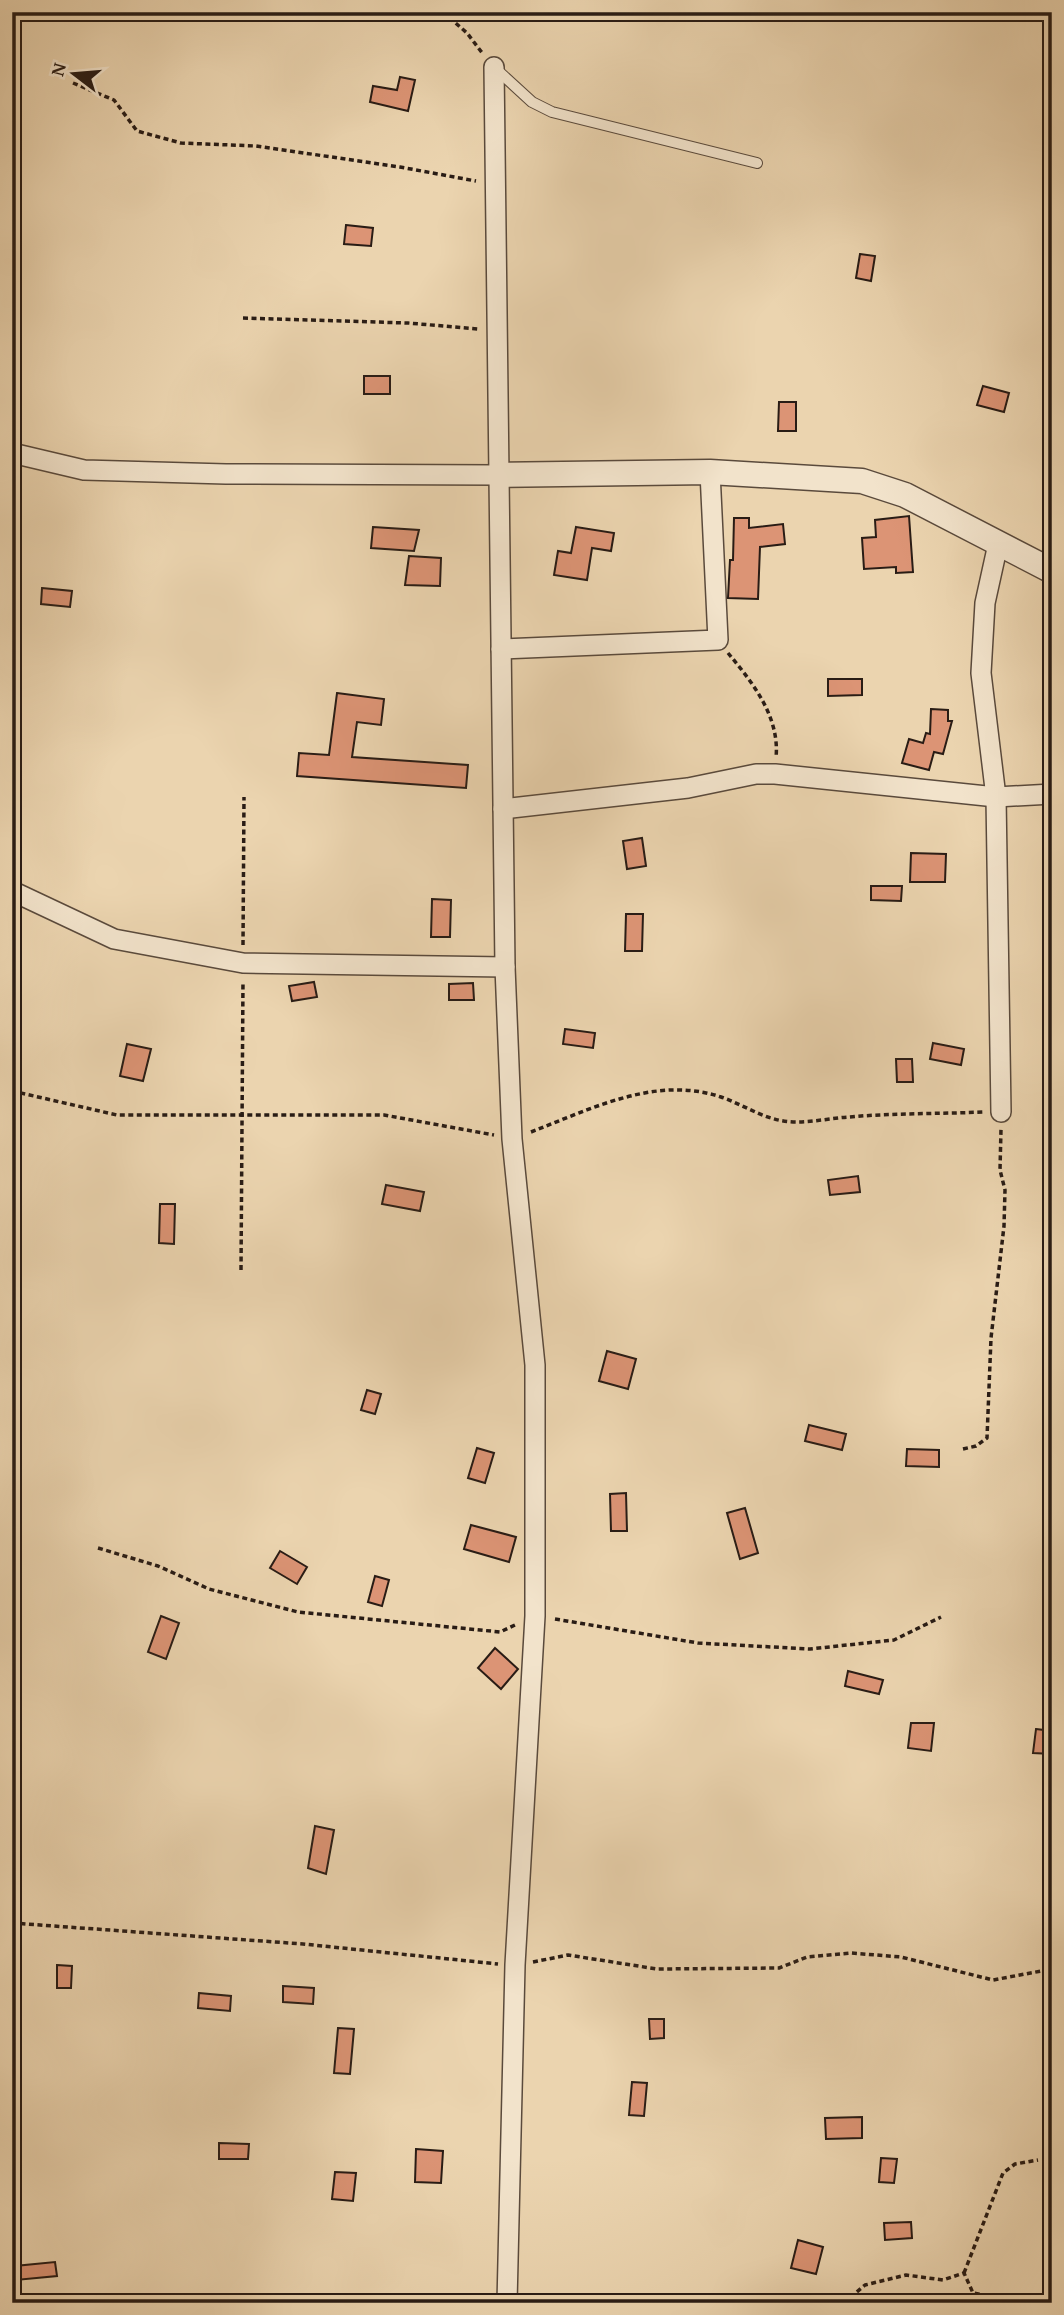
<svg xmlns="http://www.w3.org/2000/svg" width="1064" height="2315" viewBox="0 0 1064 2315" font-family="'Gentium Book Plus',serif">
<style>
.building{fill:#dc9475;stroke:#291c15;stroke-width:2}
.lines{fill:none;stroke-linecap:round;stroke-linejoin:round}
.service-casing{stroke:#5a4a3c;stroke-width:12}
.minor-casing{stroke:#5a4a3c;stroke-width:22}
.tertiary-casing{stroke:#5a4a3c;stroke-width:27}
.path{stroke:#291c15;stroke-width:3.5;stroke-dasharray:5 3.5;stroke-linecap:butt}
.service{stroke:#f2e3cb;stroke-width:10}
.minor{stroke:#f2e3cb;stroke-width:19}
.tertiary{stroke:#f2e3cb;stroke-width:24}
</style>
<rect width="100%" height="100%" fill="#ebd4af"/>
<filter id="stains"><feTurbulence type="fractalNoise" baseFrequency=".00286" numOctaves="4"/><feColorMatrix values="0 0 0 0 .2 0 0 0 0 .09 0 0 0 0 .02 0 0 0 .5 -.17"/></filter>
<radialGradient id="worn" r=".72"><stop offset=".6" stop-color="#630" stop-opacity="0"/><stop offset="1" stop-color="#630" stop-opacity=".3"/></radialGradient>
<g class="building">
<polygon points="400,77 415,80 408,111 370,102 373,86 397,90"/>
<polygon points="346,225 373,228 371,246 344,244"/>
<polygon points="860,254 875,256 871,281 856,278"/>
<rect x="364" y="376" width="26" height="18"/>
<polygon points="983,386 1009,393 1004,412 977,405"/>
<polygon points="779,402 796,402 796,431 778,431"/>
<polygon points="909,516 913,572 896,573 896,567 864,569 862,538 876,537 875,520"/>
<polygon points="734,518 749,518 749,528 783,524 785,544 760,547 758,599 728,598 730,560 733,560"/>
<polygon points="373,527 419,530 414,551 371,548"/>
<polygon points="576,527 614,533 611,551 592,548 587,580 554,575 558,551 571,553"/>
<polygon points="409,556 441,558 440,586 405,585"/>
<polygon points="42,588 72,591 70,607 41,604"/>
<polygon points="828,679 862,679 862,695 828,696"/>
<polygon points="337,693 384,699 381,725 357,722 352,757 468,765 466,788 297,776 299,753 329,755"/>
<polygon points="931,709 948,710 948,721 952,721 943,754 934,752 929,770 902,763 909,739 923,743 926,733 930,734"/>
<polygon points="642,838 646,866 627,869 623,841"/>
<polygon points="911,853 946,854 945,882 910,882"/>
<polygon points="871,886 902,886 901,901 871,900"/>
<polygon points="432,899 451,900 450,937 431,937"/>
<polygon points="626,914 643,914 642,951 625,951"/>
<polygon points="314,982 317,997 292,1001 289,986"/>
<polygon points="473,983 474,1000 449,1000 449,984"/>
<polygon points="565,1029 595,1033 593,1048 563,1044"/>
<polygon points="933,1043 964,1049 961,1065 930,1059"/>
<polygon points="127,1044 151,1049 143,1081 120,1076"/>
<polygon points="896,1059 912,1059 913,1082 897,1082"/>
<polygon points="858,1176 860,1192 830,1195 828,1180"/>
<polygon points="386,1185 424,1192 420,1211 382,1204"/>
<polygon points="160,1204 175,1204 174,1244 159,1243"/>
<polygon points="607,1351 636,1359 628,1389 599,1381"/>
<polygon points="367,1390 381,1394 375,1414 361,1410"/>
<polygon points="809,1425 846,1434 842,1450 805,1441"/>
<polygon points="477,1448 494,1453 485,1483 468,1478"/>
<polygon points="907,1449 939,1450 939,1467 906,1466"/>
<polygon points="626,1493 627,1531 611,1531 610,1494"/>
<polygon points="745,1508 758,1553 740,1559 727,1513"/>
<polygon points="471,1525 516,1537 509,1562 464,1549"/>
<polygon points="280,1551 307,1567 297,1584 270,1568"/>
<polygon points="375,1576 389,1580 382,1606 368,1602"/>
<polygon points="161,1616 179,1623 166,1659 148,1652"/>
<polygon points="495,1648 518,1669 501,1689 478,1668"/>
<polygon points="848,1671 883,1680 879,1694 845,1686"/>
<polygon points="911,1723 934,1723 931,1751 908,1748"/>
<polygon points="1036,1729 1052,1731 1052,1754 1033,1753"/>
<polygon points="315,1826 334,1830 326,1874 308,1868"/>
<polygon points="57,1965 72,1966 71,1988 57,1988"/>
<polygon points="283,1986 314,1988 313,2004 283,2002"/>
<polygon points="199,1993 231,1996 230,2011 198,2008"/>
<polygon points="649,2019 664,2019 664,2038 650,2039"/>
<polygon points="338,2028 354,2029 350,2074 334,2073"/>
<polygon points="632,2082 647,2083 644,2116 629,2115"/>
<polygon points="862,2117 862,2138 826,2139 825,2118"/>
<polygon points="219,2143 249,2144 248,2159 219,2159"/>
<polygon points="416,2149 443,2151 441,2183 415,2182"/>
<polygon points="881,2158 897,2159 894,2183 879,2182"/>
<polygon points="335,2172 356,2173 353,2201 332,2199"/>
<polygon points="911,2222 912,2238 885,2240 884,2223"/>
<polygon points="798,2240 823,2247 816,2274 791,2268"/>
<polygon points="55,2262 57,2276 16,2280 15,2266"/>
</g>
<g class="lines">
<defs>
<polyline id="service" points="496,69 532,102 552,112 757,163"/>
<g id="minor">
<polyline points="494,67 505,967 512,1139 535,1365 535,1616 515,1965 507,2303"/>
<polyline points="12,453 84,470 226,474 498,475"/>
<polyline points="998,544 985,603 981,673 996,797 1001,1112"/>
<polyline points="501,649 718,640 710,472"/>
<polyline points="503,809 688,788 756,774 775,774 996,797 1052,794"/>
<polyline points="12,891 114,939 243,963 505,967"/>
</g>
<polyline id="tertiary" points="498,475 710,472 862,481 905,495 1052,571"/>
</defs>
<use href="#service" class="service-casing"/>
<use href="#minor" class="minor-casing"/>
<use href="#tertiary" class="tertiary-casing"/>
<g class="path">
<polyline points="443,12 467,33 483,54"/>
<polyline points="73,83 114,100 137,131 181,143 256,146 400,167 476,181"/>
<polyline points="243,318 408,323 478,329"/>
<path d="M728,653C753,683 780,717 776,758"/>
<polyline points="243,945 244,797"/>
<polyline points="12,1091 117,1115 384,1115 494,1135"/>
<path d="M531,1132C591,1109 656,1075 721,1097C747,1106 767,1122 796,1122C814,1122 832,1118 849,1117C893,1113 938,1114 983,1112"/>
<polyline points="241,1270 243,981"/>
<polyline points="963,1449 976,1446 987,1438 991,1338 1004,1226 1005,1190 1000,1170 1001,1129"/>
<polyline points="98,1548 158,1566 209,1589 298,1612 500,1632 517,1624"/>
<polyline points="555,1619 698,1643 810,1649 894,1640 941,1617"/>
<polyline points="12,1923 303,1944 498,1964"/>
<polyline points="533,1962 568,1955 657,1969 779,1968 807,1957 851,1953 901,1957 993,1980 1052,1969"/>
<polyline points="964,2273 1003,2173 1015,2164 1038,2160"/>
<polyline points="844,2303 865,2285 906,2275 943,2280 964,2273 973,2293 1028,2303"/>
</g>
<use href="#service" class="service"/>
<use href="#minor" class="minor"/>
<use href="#tertiary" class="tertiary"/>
</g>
<rect width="1064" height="2315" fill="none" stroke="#ebd4af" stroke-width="42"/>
<rect x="14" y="14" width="1036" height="2287" fill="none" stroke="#291c15" stroke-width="3.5"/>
<rect x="21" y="21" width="1022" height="2273" fill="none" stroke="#291c15" stroke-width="2"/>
<g transform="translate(74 74) rotate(286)" stroke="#f2e3cb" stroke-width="5" paint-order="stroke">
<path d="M0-5L12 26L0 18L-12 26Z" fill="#291c15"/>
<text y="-10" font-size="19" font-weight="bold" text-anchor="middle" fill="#291c15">N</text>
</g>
<rect width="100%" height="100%" filter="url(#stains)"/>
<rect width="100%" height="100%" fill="url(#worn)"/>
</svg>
